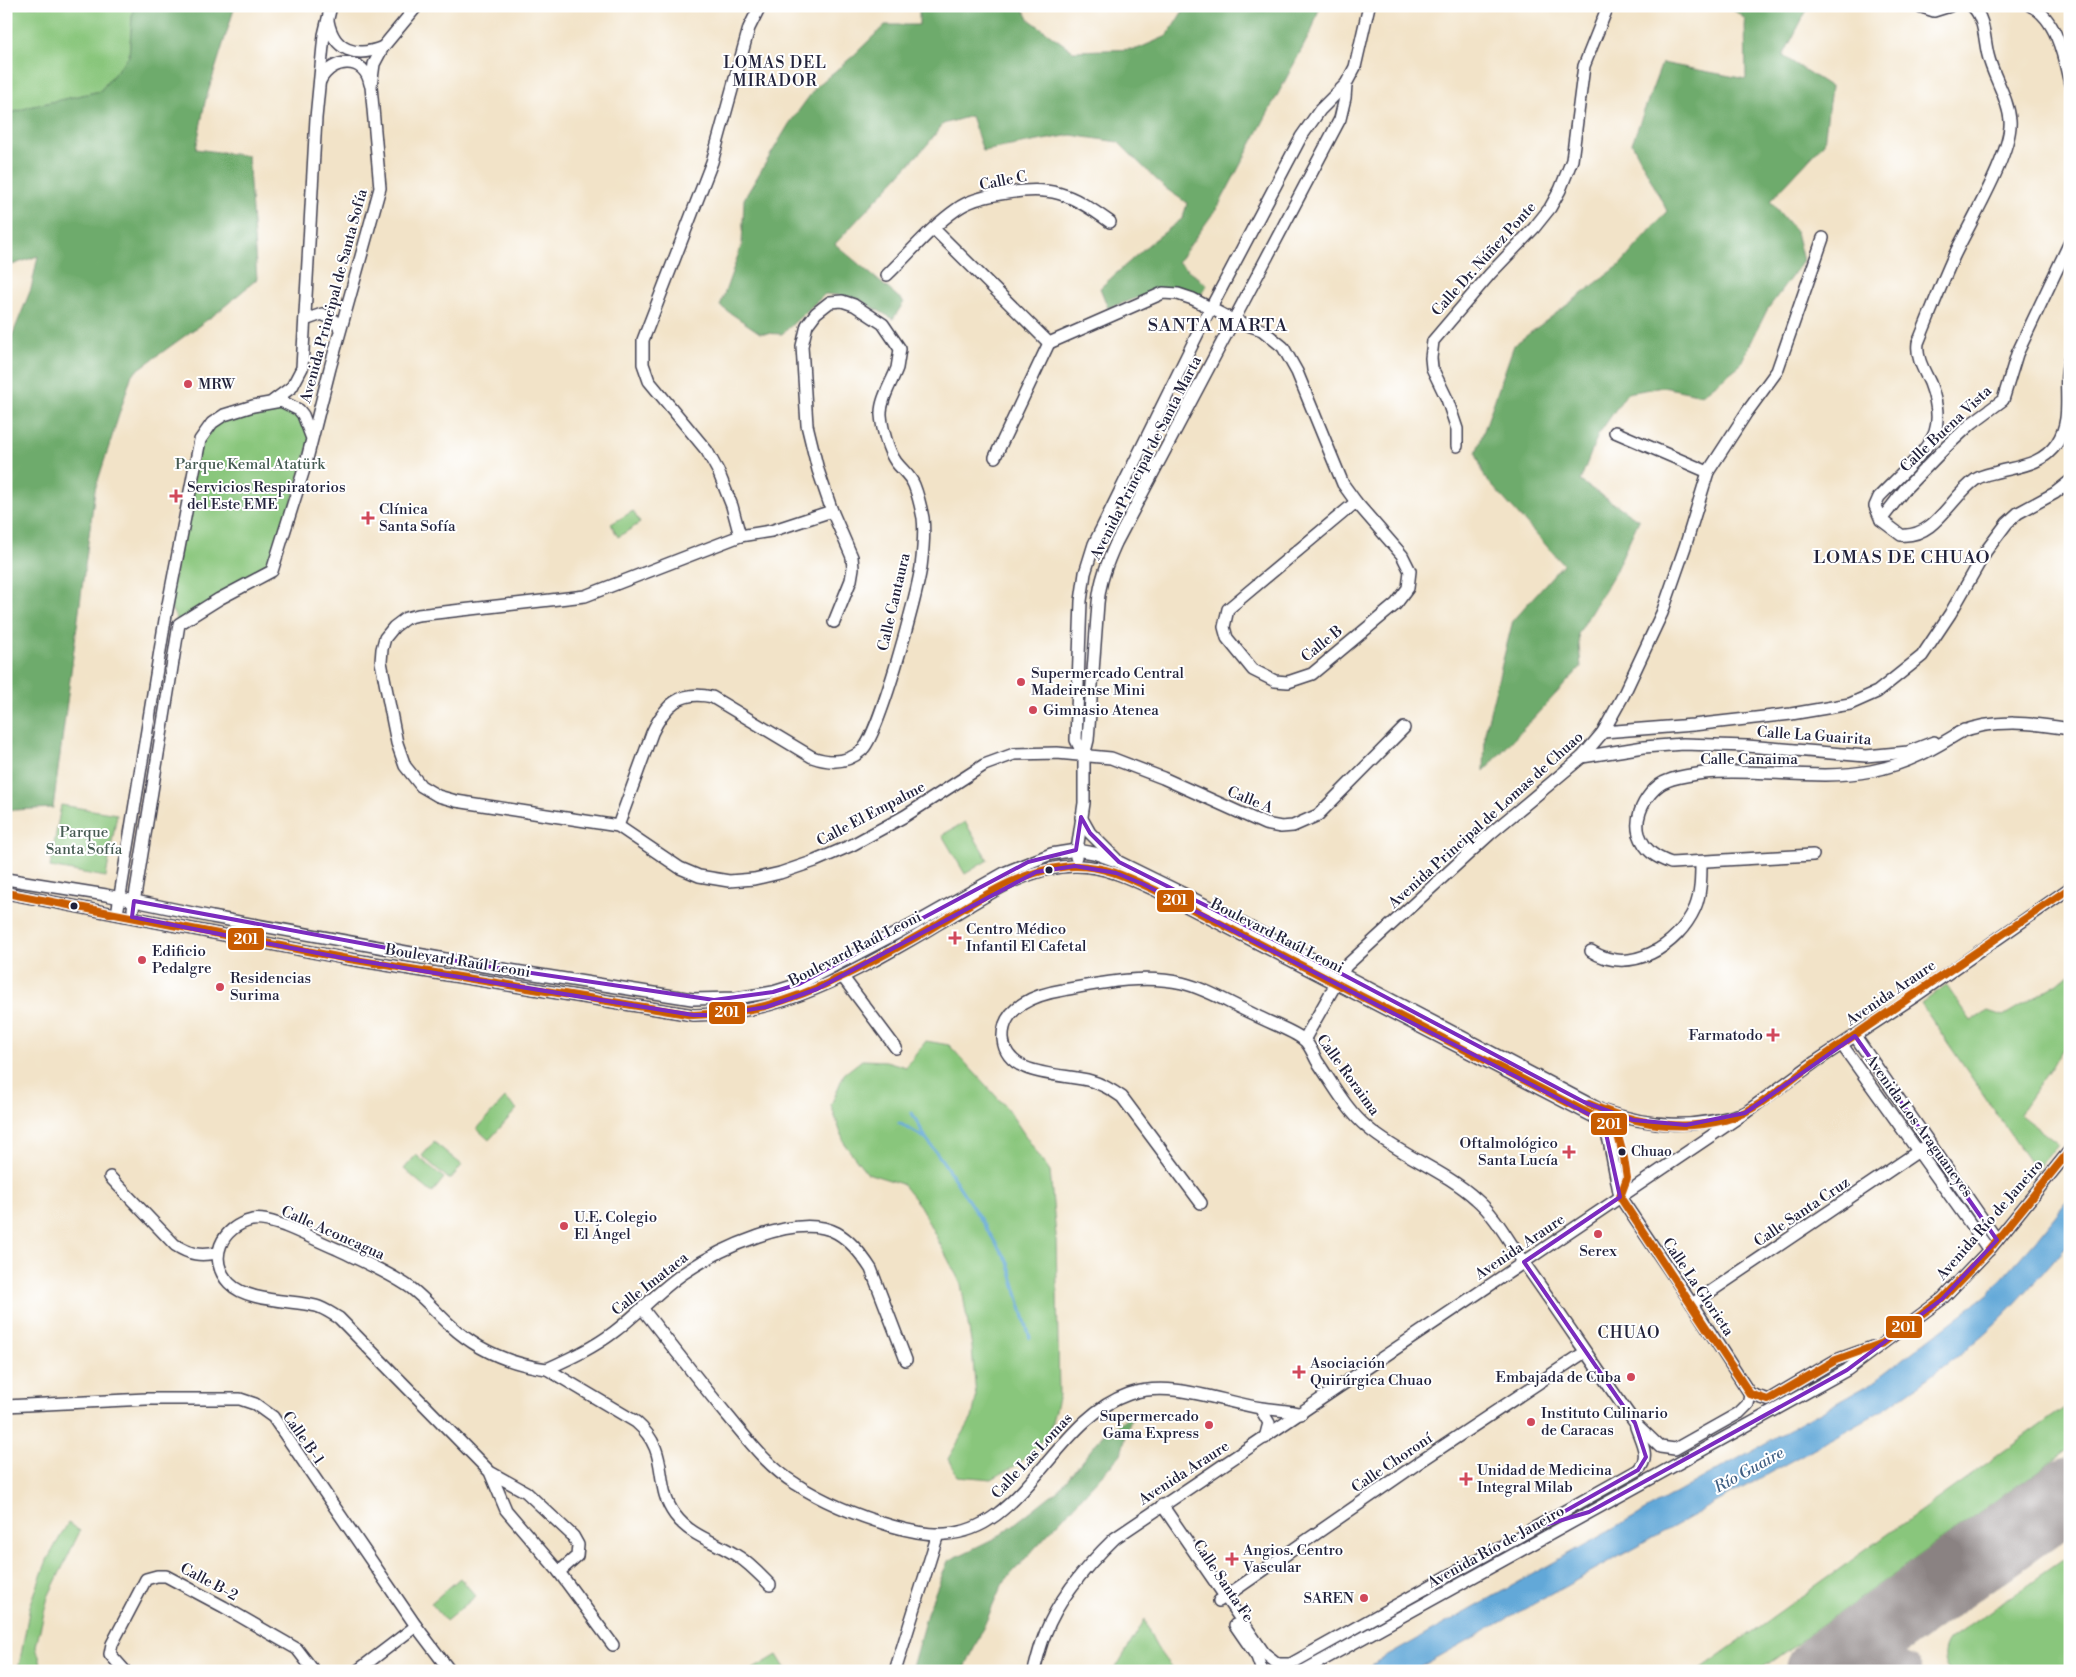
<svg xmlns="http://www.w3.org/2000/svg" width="2076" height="1677" viewBox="0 0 2076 1677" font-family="'Libre Bodoni',serif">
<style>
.green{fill:#89c67c;stroke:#56745c}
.forest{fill:#6eab6c;stroke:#486654}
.water{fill:#62a8d8;stroke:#42658a}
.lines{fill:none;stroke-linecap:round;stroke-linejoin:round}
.stream{stroke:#62a8d8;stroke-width:3}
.taxiway{stroke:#8a8282;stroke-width:29}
.runway{stroke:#8a8282;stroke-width:71}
.minor-casing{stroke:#413f50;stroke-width:14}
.minor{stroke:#fff;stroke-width:11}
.bus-1-casing{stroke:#fff;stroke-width:11}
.bus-1{stroke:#c95b00;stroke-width:8}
.marked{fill:none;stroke:#7b2cbf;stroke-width:4;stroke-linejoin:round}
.poi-dot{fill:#d1495b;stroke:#fff;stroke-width:2}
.bus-dot{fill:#22223b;stroke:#fff;stroke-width:2}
.labels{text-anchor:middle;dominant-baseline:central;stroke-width:4;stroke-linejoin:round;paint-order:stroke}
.bus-label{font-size:14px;fill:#22223b;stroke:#fff;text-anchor:start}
.street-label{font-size:15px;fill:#22223b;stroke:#fff}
.poi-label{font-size:15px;fill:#22223b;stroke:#fff;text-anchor:start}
.park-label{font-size:15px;fill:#465b52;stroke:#fff}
.neighbourhood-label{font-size:16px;letter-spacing:1px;fill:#22223b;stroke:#fff}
.water-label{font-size:16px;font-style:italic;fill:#3f5e82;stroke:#fff}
.quarter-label{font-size:18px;letter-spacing:1px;fill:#22223b;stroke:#fff}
.line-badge{stroke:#fff;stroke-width:2}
.badge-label{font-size:14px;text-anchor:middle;font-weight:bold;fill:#fff}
</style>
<rect width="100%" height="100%" fill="#fff"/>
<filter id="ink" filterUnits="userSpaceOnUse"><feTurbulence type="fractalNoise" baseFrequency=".02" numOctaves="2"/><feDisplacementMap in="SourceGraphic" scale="10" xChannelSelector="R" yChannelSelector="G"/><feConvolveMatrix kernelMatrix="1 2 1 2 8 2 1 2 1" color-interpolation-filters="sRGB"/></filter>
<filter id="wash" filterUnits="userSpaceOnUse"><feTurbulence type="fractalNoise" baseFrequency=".0096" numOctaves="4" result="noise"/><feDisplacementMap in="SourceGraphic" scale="20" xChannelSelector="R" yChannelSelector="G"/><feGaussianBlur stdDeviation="1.12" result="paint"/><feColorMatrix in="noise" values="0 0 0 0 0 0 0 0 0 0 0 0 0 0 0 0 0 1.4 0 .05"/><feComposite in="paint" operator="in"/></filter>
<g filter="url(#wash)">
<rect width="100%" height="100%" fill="#f2e3c8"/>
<g class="green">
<polygon points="6,6 133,6 129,56 100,91 29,107 6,115"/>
<polygon points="289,403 311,436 272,571 179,624 169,604 200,440 217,418"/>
<polygon points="633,511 640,523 618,537 611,524"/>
<polygon points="61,805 117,814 106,877 50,867"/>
<polygon points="965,822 988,860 965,874 942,835"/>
<polygon points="2070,973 2070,1040 2019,1114 2058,1144 2036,1171 1921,1004 1946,985 1971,1021 1988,1011 2003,1016 2058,983"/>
<polygon points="926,1041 949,1045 1006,1107 1050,1172 1056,1235 1059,1395 1049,1433 1020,1463 992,1479 957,1476 948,1459 972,1418 976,1398 972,1347 961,1284 920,1206 902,1184 867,1173 845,1145 831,1105 844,1074 862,1060 886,1061 906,1067"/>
<polygon points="505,1098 517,1109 489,1140 477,1129"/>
<polygon points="434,1142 462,1165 450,1180 422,1156"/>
<polygon points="416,1155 444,1178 432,1193 404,1169"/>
<polygon points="2070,1404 2070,1448 1758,1671 1697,1671"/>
<polygon points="68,1523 80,1531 48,1597 36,1646 43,1671 18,1671 30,1606 47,1560"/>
<path d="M2070,1555V1671H1949C1941,1661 1943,1647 1950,1639Z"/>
<polygon points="460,1578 476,1596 446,1621 431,1603"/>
<path d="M1145,1619C1150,1639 1161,1656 1175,1671H1114Z"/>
<polygon points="777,1655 787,1671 750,1671"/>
</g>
<g class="forest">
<polygon points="133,6 235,6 205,102 196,149 248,156 257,279 218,312 132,374 95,490 53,808 14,810 6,808 6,351 31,289 38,256 12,265 6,227 6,115 29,107 100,91 129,56"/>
<polygon points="919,6 1021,6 1030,20 1073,51 1137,49 1167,36 1186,6 1320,6 1312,30 1219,205 1178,262 1207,285 1201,295 1169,287 1108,308 1100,288 1148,245 1183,218 1187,203 1165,188 1118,142 1071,135 983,151 971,116 943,124 927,145 835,244 904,302 893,319 855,297 825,294 782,334 760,333 720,306 742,244 744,199 789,124 816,87 853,56 885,25 919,25"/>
<polygon points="1729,6 1809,6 1783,56 1831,87 1824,143 1770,201 1796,232 1803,261 1767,310 1740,365 1702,395 1663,387 1627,393 1598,435 1580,481 1639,520 1614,574 1578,634 1581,667 1484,771 1485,732 1513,620 1563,564 1485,478 1476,453 1514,345 1620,265 1667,211 1632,143 1662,63 1746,79 1745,19"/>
<polygon points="1132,1414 1121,1454 1003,1583 964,1671 911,1671 928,1610 948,1561 999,1536 1059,1489 1103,1435"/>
</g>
<path class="water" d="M2070,1197V1242C2048,1266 2027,1292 2004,1315C1967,1352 1923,1381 1881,1411L1413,1671H1361L1872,1383L1988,1294L2036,1240Z"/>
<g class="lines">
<g class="stream">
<polyline points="912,1113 926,1138 946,1166 1008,1262 1030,1338"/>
<polyline points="899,1123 925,1138"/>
</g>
<polyline class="taxiway" points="1854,1647 1907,1671"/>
<polyline class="runway" points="1820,1671 2070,1492"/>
</g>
</g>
<g filter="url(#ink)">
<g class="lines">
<defs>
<g id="minor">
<polyline points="760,6 749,28 712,162 643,340 643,364 649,381 707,451 718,471 732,506 740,536 585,596 418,615 406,618 394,627 385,638 382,649 381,662 397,743 405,766 421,786 438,796 456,801 618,826 680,868 699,876 729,881 754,879 780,873 815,861 852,845 905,816 984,765 1014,754 1057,753 1111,758 1163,778 1265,824 1281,827 1293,826 1318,815 1404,728"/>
<polyline points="1919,6 1934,11 1950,6"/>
<path d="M1972,6C1985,18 1984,39 1988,55C1993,77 2008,97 2010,120C2013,152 1969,224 1954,256C1941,284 1930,314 1918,343C1916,358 1924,370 1930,383C1936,399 1940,416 1935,432C1929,450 1893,482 1879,497L1875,506L1881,520L1901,535C1935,538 1950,498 1975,480C1981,475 1989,474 1997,472C2020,466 2042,465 2057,443C2075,416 2061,386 2070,357"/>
<path d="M2031,6C2057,19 2064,58 2070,84"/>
<path d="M328,21C334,51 356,58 383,47"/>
<path d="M320,81C332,57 365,56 370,84"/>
<polyline points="934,229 1049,343 1163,293 1178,294 1193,299 1233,320 1262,330 1283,347 1297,372 1343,484 1356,502"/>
<path d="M887,275C910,253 931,227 957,209C968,201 987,196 1000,194C1051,185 1069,192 1110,222"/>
<polyline points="305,320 322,314 334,320 340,329"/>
<polyline points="273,401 292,387 302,368 316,118 324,35 331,6"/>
<polyline points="1615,432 1708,472"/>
<polyline points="1457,446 1457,429 1447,399 1432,368 1431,358 1433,341 1490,274 1534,228 1550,208 1560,190 1572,160 1584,66 1608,6"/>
<polyline points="995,457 1049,343"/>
<polygon points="1356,502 1402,555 1410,571 1408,588 1396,604 1312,674 1288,682 1275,681 1253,670 1227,638 1224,627 1228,609"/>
<polyline points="1881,520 1905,489 1946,447 1972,423 2003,400 2017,354 2070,242"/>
<polyline points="740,536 771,531 832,511"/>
<polyline points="1603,732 1693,725 1791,714 1850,704 1877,692 1922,656 1950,614 1986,551 2007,523 2018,513 2055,493 2070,481"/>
<path d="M1958,733C1995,718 2032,723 2070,729"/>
<polyline points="1084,756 1076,740 1081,601 1085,573 1094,544 1204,321 1301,137 1320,110 1346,84 1355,67 1369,6"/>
<polyline points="1582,757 1644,747 1683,744 1747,746 1866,756 1908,752 1934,742"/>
<polyline points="1081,817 1090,833 1116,859"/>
<path d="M618,826L652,733C665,705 680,690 712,697L812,757C829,763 847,764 862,750C879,735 917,596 921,567C923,551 925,534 923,518C921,508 918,495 914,485C910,475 902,470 896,462C888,451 882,428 881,415C880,400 892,382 897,368C898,362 899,355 900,349L883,324L854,305L842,301L830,302L816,313L807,325L802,346L807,425L818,470L832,511L852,557L853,568L851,580L834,622"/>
<path d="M1813,855L1671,863C1655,857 1645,851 1639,834C1637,827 1638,818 1640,812C1644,800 1655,785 1667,781C1678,776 1692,775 1704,773C1758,768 1819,781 1871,771C1908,764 1933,749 1964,730"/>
<path d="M1076,857L1084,803V756L1088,740L1098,603C1100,581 1107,563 1116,543L1340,119L1345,98L1346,84"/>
<path d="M6,879L106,895L212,917L484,966L692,999L736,998L773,992L799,984L916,923L1006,872L1051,854L1076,850L1094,853L1119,862L1182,893L1342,974L1601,1110C1652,1128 1694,1129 1745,1113"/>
<path d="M6,893L343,958L693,1015C791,1016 873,961 955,914C992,892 1029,867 1074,866C1103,865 1132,879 1157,891L1596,1118L1605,1129L1609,1141L1620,1197L1692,1304L1750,1394"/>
<polyline points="133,909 179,624 219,599 272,571 306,463 330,368 380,188 371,86 374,64 383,47 417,6"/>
<polyline points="117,914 165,620 200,440 212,423 224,415 253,406 281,401 299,410 303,415 311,436"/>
<path d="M1591,951C1630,976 1678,946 1695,908C1701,894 1701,877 1701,862"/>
<polyline points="842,976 896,1048"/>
<polyline points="1855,1036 1997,1240"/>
<polyline points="1304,1040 1346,966 1490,834 1582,757 1603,732 1624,694 1662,613 1685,547 1708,472 1747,412 1777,371 1823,238"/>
<polyline points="1842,1045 1989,1250"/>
<path d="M110,1177L175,1245C191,1255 199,1256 218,1253"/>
<path d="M1201,1203L1122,1097C1112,1090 1102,1084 1091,1081C1064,1073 1006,1078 1003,1039C1001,1006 1038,994 1063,990C1101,983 1143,974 1182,983C1207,989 1231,1004 1255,1015C1267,1022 1294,1031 1304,1040C1310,1045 1313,1054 1317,1061C1332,1083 1347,1111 1368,1128C1401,1156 1444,1170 1476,1199C1496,1216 1509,1242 1524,1263C1562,1316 1597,1370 1635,1423L1660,1447L1675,1449L1739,1413L1748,1404L1750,1394"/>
<polyline points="1692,1304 1929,1144"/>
<path d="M642,1308C670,1344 698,1380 728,1416C748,1440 768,1467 796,1484C825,1503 858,1516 892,1526C929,1537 963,1540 996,1515C1043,1480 1073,1413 1129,1394C1172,1380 1218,1401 1261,1408C1274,1410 1287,1410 1301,1414"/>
<path d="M547,1369C571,1358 593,1348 614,1332C638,1314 659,1290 684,1273C718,1250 797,1211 837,1233C851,1241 862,1255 871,1269L906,1360"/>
<polyline points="1750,1394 1768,1400 1836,1360 1872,1347"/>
<polyline points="6,1406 146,1399 240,1399 255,1404 273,1417 416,1626 450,1671"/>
<polyline points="1260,1408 1269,1423 1265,1438"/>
<path d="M490,1472L506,1510L559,1572L577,1556L578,1545L573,1536L526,1492L490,1472L339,1318C332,1314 324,1308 316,1306C291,1300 247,1302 229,1283C207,1259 221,1227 252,1220C263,1218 275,1223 285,1226C303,1233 320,1242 337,1249C362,1261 388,1272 411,1288C425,1299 437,1313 450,1325C478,1351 510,1364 547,1369L636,1422C672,1453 652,1484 675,1515C691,1537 717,1542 739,1557C750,1564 760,1575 770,1585"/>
<polyline points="1162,1505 1264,1653 1278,1664 1289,1664"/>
<polyline points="559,1572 613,1645"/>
<polyline points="1219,1601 1421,1461 1585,1352"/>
<polyline points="1235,1625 1257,1657 1262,1671"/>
<polyline points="125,1671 110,1654 112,1644 146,1579 157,1576 166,1576 224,1607 297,1649 314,1671"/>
<polyline points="357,1671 416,1626"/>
<polyline points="895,1671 938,1534"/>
<path d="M1034,1671C1037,1659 1040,1646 1045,1634C1059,1597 1087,1565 1115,1538L1745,1113L1815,1062L1914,997L2070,888"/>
<path d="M1278,1671L1638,1470C1651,1457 1641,1442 1636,1427"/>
<polyline points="1303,1671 1847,1370 1942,1299 1989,1250 2070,1150"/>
</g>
</defs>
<use href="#minor" class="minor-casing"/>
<use href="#minor" class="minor"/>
<defs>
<g id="bus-1">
<path d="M6,893L343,958L693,1015C717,1014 741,1012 765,1006C821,991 872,962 923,933C969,906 1018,868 1074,866C1104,865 1131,879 1157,891L1609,1124L1617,1132L1624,1158L1627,1178L1620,1197L1750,1394L1768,1400L1836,1360L1883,1343L1942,1299L1989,1250L2070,1150"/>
<path d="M1589,1104C1632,1123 1679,1132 1725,1120C1760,1110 1788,1081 1817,1061C1901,1003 1986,946 2070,888"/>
</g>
</defs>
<use href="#bus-1" class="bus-1-casing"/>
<use href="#bus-1" class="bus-1"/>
</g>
</g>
<path class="marked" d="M1081,817L1090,833L1119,862L1342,974L1584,1102L1633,1120L1686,1125L1745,1113L1855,1036L1997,1240L1942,1299L1847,1370L1589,1512L1535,1528L1638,1470L1646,1457L1635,1423L1524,1262L1620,1197L1605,1129L1596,1118L1143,884L1116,873L1075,866L1036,872L817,989L766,1007L718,1015H693L343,958L132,917L134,901L484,966L714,1000L773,992L799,984L1028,862L1076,850Z"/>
<g class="poi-dot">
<circle cx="188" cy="384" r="5"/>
<path d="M173.5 488.5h5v5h5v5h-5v5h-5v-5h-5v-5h5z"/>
<path d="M365.5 510.5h5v5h5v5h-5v5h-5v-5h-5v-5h5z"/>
<circle cx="1021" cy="682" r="5"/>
<circle cx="1033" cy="710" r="5"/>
<path d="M952.5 930.5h5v5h5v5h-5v5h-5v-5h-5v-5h5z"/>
<circle cx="142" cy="960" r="5"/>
<circle cx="220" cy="987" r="5"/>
<path d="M1770.5 1027.5h5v5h5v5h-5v5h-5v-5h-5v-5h5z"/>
<path d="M1566.5 1144.5h5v5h5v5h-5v5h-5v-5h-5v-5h5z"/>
<circle cx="564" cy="1226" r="5"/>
<circle cx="1598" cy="1234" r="5"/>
<path d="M1296.5 1364.5h5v5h5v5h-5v5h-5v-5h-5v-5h5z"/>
<circle cx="1631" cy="1377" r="5"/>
<circle cx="1531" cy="1422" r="5"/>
<circle cx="1209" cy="1425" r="5"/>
<path d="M1463.5 1471.5h5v5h5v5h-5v5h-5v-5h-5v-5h5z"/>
<path d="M1229.5 1551.5h5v5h5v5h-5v5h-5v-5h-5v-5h5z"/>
<circle cx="1364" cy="1598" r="5"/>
</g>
<g class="bus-dot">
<circle cx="1049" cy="870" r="4.5"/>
<circle cx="74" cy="906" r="4.5"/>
<circle cx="1622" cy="1152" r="4.5"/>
</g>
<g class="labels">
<g class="bus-label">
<text x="1631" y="1152">Chuao</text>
</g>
<g class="street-label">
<text transform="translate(1003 181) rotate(-11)">Calle C</text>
<text transform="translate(1484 259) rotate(-48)">Calle Dr. Núñez Ponte</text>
<text transform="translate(334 296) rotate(-75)">Avenida Principal de Santa Sofía</text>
<text transform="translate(1946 429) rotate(-43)">Calle Buena Vista</text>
<text transform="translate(1146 458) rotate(-63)">Avenida Principal de Santa Marta</text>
<text transform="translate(894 602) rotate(-77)">Calle Cantaura</text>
<text transform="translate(1322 644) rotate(-39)">Calle B</text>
<text transform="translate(1814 736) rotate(4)">Calle La Guairita</text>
<text x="1749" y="759">Calle Canaima</text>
<text transform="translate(1250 800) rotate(22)">Calle A</text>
<text transform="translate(871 814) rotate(-28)">Calle El Empalme</text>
<text transform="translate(1486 820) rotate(-42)">Avenida Principal de Lomas de Chuao</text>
<text transform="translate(1277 936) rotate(27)">Boulevard Raúl Leoni</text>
<text transform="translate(855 949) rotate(-27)">Boulevard Raúl Leoni</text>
<text transform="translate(458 961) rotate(9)">Boulevard Raúl Leoni</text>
<text transform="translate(1891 993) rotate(-34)">Avenida Araure</text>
<text transform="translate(1348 1075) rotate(54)">Calle Roraima</text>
<text transform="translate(1919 1126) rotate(54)">Avenida Los Araguaneyes</text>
<text transform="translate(1802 1212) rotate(-34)">Calle Santa Cruz</text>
<text transform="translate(1990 1220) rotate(-49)">Avenida Río de Janeiro</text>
<text transform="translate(333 1233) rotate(24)">Calle Aconcagua</text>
<text transform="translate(1520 1247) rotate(-34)">Avenida Araure</text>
<text transform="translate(650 1284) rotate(-38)">Calle Imataca</text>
<text transform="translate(1698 1287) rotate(56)">Calle La Glorieta</text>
<text transform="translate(303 1438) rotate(55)">Calle B-1</text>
<text transform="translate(1032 1456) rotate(-47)">Calle Las Lomas</text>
<text transform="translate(1392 1463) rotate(-34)">Calle Choroní</text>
<text transform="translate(1184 1473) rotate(-33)">Avenida Araure</text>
<text transform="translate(1496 1547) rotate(-29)">Avenida Río de Janeiro</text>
<text transform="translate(1223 1581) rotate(56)">Calle Santa Fe</text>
<text transform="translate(209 1582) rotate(28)">Calle B-2</text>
</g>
<g class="poi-label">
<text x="198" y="384">MRW</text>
<text x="187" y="487">Servicios Respiratorios<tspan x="187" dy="17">del Este EME</tspan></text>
<text x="379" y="509">Clínica<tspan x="379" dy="17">Santa Sofía</tspan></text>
<text x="1031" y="673">Supermercado Central<tspan x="1031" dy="17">Madeirense Mini</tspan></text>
<text x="1043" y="710">Gimnasio Atenea</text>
<text x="966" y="929">Centro Médico<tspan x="966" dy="17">Infantil El Cafetal</tspan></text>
<text x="152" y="951">Edificio<tspan x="152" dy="17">Pedalgre</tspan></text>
<text x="230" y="978">Residencias<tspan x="230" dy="17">Surima</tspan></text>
<text x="1763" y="1035" text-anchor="end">Farmatodo</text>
<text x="1558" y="1143" text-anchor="end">Oftalmológico<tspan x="1558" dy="17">Santa Lucía</tspan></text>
<text x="574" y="1217">U.E. Colegio<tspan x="574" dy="17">El Ángel</tspan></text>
<text x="1598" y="1251" text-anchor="middle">Serex</text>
<text x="1310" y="1363">Asociación<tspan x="1310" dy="17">Quirúrgica Chuao</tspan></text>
<text x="1621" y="1377" text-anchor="end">Embajada de Cuba</text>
<text x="1541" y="1413">Instituto Culinario<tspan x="1541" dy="17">de Caracas</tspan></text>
<text x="1199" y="1416" text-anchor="end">Supermercado<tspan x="1199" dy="17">Gama Express</tspan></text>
<text x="1477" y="1470">Unidad de Medicina<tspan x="1477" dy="17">Integral Milab</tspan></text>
<text x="1243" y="1550">Angios. Centro<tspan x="1243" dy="17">Vascular</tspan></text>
<text x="1354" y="1598" text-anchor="end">SAREN</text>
</g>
<g class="park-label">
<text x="250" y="464">Parque Kemal Atatürk</text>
<text x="84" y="832">Parque<tspan x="84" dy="17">Santa Sofía</tspan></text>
</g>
<g class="neighbourhood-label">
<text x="775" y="63">LOMAS DEL<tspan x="775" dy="18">MIRADOR</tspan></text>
<text x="1629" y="1333">CHUAO</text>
</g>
<g class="water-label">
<text transform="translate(1749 1470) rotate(-29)">Río Guaire</text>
</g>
<g class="quarter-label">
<text x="1218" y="325">SANTA MARTA</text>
<text x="1902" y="557">LOMAS DE CHUAO</text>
</g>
</g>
<g class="line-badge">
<rect x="1156" y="889" width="39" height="24" rx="5" fill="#c95b00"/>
<rect x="227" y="927" width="38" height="24" rx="5" fill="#c95b00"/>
<rect x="708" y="1001" width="38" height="24" rx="5" fill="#c95b00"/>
<rect x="1590" y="1112" width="38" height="24" rx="5" fill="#c95b00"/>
<rect x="1885" y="1315" width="38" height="24" rx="5" fill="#c95b00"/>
</g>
<g class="badge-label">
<text x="1175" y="905">201</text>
<text x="246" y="944">201</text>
<text x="727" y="1017">201</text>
<text x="1609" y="1129">201</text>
<text x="1904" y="1332">201</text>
</g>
<rect width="2076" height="1677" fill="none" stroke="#fff" stroke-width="25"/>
</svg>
